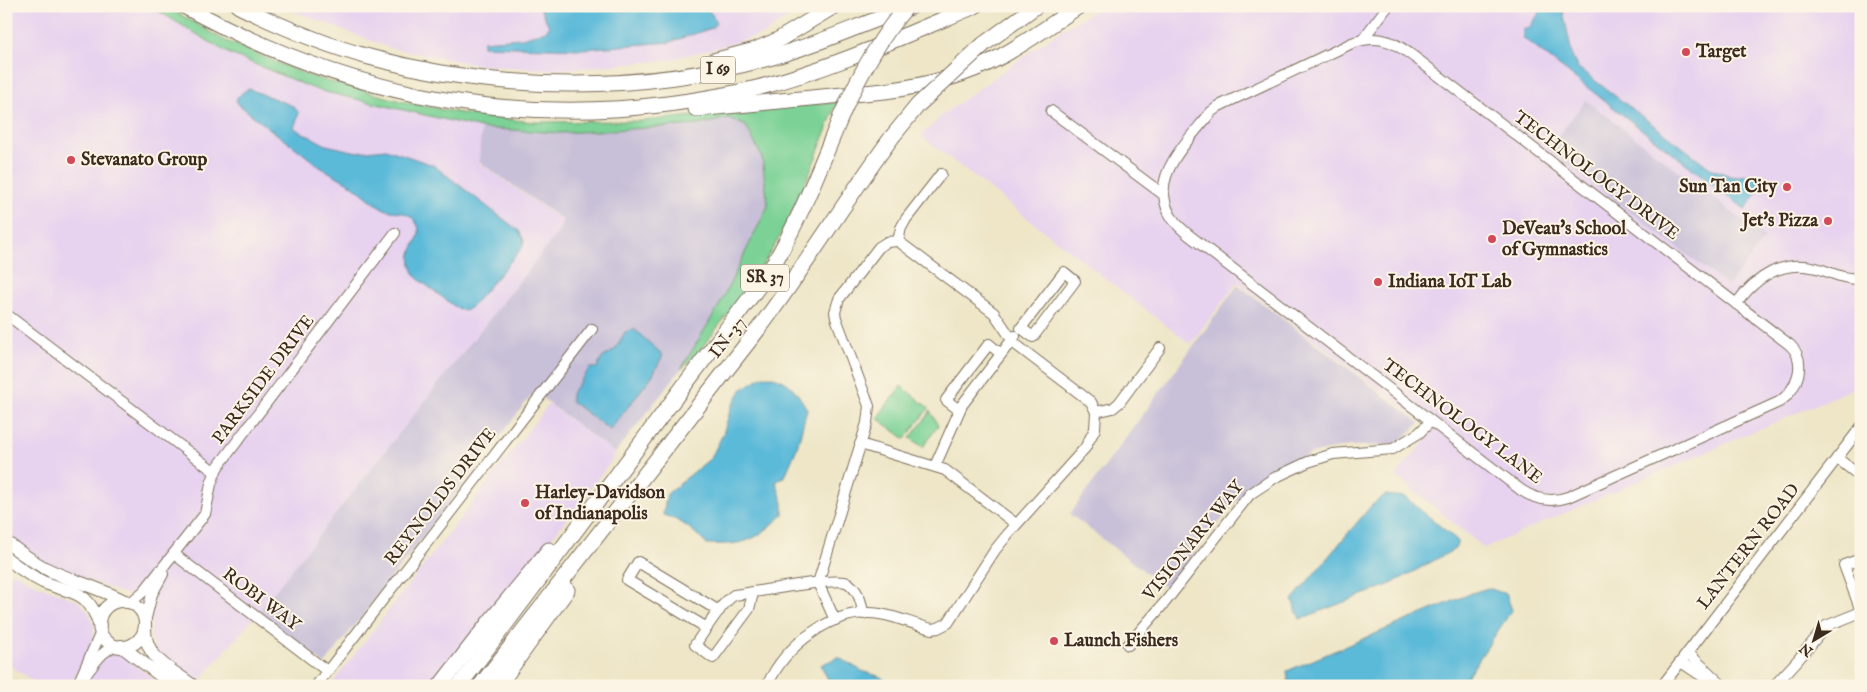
<svg xmlns="http://www.w3.org/2000/svg" width="1867" height="692" viewBox="0 0 1867 692" font-family="'IM FELL English',serif">
<style>
.built{fill:#e7d2ef}
.industrial{fill:#c8bfd8}
.green{fill:#7cd296;stroke:#5c7e5a}
.water{fill:#5bbad9;stroke:#4b727c}
.lines{fill:none;stroke-linecap:round;stroke-linejoin:round}
.minor-casing{stroke:#7a6c59;stroke-width:12}
.major-casing{stroke:#7a6c59;stroke-width:14}
.highway-casing{stroke:#7a6c59;stroke-width:17}
.minor{stroke:#fff;stroke-width:10}
.major{stroke:#fff;stroke-width:12}
.highway{stroke:#fff;stroke-width:15}
.highway-bridge-casing{stroke:#7a6c59;stroke-width:17;stroke-linecap:butt}
.highway-bridge{stroke:#fff;stroke-width:15}
.poi-dot{fill:#d1495b;stroke:#fcf5e5;stroke-width:2}
.labels{text-anchor:middle;dominant-baseline:central;stroke-width:4;stroke-linejoin:round;paint-order:stroke}
.shield{fill:#fcf5e5;stroke:#75675a;stroke-width:1}
.shield-label{font-size:16px;font-weight:bold;fill:#3b2a1e}
.poi-label{font-size:18px;font-weight:bold;fill:#3b2a1e;stroke:#fcf5e5;text-anchor:start}
.street-label{font-size:18px;fill:#3b2a1e;stroke:#fcf5e5}
</style>
<rect width="100%" height="100%" fill="#fcf5e5"/>
<filter id="ink" filterUnits="userSpaceOnUse"><feTurbulence type="fractalNoise" baseFrequency=".02" numOctaves="2"/><feDisplacementMap in="SourceGraphic" scale="10" xChannelSelector="R" yChannelSelector="G"/><feConvolveMatrix kernelMatrix="1 2 1 2 8 2 1 2 1" color-interpolation-filters="sRGB"/></filter>
<filter id="wash" filterUnits="userSpaceOnUse"><feTurbulence type="fractalNoise" baseFrequency=".0096" numOctaves="4" result="noise"/><feDisplacementMap in="SourceGraphic" scale="20" xChannelSelector="R" yChannelSelector="G"/><feGaussianBlur stdDeviation="1.12" result="paint"/><feColorMatrix in="noise" values="0 0 0 0 0 0 0 0 0 0 0 0 0 0 0 0 0 1.4 0 .05"/><feComposite in="paint" operator="in"/></filter>
<g filter="url(#wash)">
<rect width="100%" height="100%" fill="#eee6c7"/>
<g class="built">
<polygon points="6,6 150,6 228,53 317,90 481,128 479,163 563,221 559,231 256,615 197,684 156,652 151,640 151,624 140,603 127,595 51,566 6,537"/>
<polygon points="281,6 803,6 764,34 716,48 668,60 555,70 480,65 390,48"/>
<polygon points="1102,6 1861,6 1861,385 1484,548 1396,476 1433,430 1238,282 1190,344 921,136 945,113 1057,33"/>
<polygon points="549,404 615,453 612,460 438,686 330,686"/>
<polygon points="14,572 30,582 78,601 87,610 94,624 94,635 86,660 69,686 39,686 6,662 6,581"/>
<polygon points="112,651 117,651 163,686 83,686 102,659"/>
</g>
<g class="industrial">
<polygon points="1586,100 1765,238 1728,286 1548,149"/>
<polygon points="729,118 747,126 762,157 768,206 720,304 681,369 615,453 534,392 325,664 256,615 559,231 563,220 479,162 481,128 560,133 698,125"/>
<polygon points="1238,285 1420,423 1395,445 1348,446 1310,454 1266,477 1242,494 1166,588 1070,514"/>
</g>
<g class="green">
<path d="M150,6H166L224,40L309,76L409,103L471,115L533,122L640,121L837,102C822,141 808,181 789,218C771,256 746,290 721,323C708,339 697,356 681,369L720,304L768,206L762,157L746,126L729,118L698,125L560,133L481,128L317,90L228,53Z"/>
<polygon points="901,386 929,408 905,439 877,418"/>
<polygon points="930,410 938,426 923,447 910,438 929,414"/>
</g>
<g class="water">
<path d="M539,6H698C709,9 712,12 716,23L712,28L670,42L582,49L483,46V41L522,38L546,31L549,26Z"/>
<path d="M1544,6H1562L1573,59L1577,67L1710,168L1732,177L1755,174C1762,192 1756,195 1745,209L1523,38V28H1529Z"/>
<path d="M249,89L293,106L299,113L294,128L326,145L357,152L386,149L433,165L519,231L524,240L522,248L471,307L466,310L458,309L417,278C398,249 427,241 417,224C407,207 392,215 381,207C371,201 363,193 353,186C342,179 331,173 320,167C312,161 304,154 296,148C276,134 257,119 238,104L236,99L243,92Z"/>
<polygon points="634,329 663,355 652,376 610,430 571,401 571,394 590,368 597,368 602,358 615,350 625,332"/>
<path d="M763,376C788,377 795,389 807,409L797,448L785,476L776,482L783,503V515C753,542 747,545 706,544C693,530 682,520 663,515L667,494L711,458L723,434L731,408L741,390Z"/>
<polygon points="1385,495 1405,497 1458,541 1455,549 1391,584 1300,619 1292,600 1371,506"/>
<polygon points="1488,588 1506,594 1512,610 1461,686 1289,686 1287,671 1472,593"/>
<polygon points="838,657 862,671 881,677 891,686 831,686 821,665"/>
</g>
</g>
<g filter="url(#ink)">
<g class="lines">
<defs>
<g id="minor">
<polyline points="1363,39 1388,6"/>
<path d="M1051,111L1164,195C1166,214 1175,224 1190,236L1521,490C1536,500 1551,503 1568,497L1779,402C1797,390 1808,362 1790,345L1426,66C1401,47 1385,31 1352,43L1219,106L1211,112C1194,134 1160,166 1164,195"/>
<polyline points="898,241 994,313 1015,344 1091,402 1096,412"/>
<polygon points="1064,272 1075,281 1033,337 1021,328"/>
<path d="M1736,304C1755,278 1782,259 1816,268C1834,273 1841,279 1861,279"/>
<polyline points="6,314 215,472"/>
<polyline points="959,410 946,400 989,344 1001,354"/>
<polyline points="860,444 945,470 1016,524"/>
<polyline points="1837,458 1861,477"/>
<polyline points="935,466 962,405 1015,336"/>
<polyline points="174,554 327,671"/>
<polyline points="1861,559 1844,565 1861,611"/>
<path d="M753,593L749,609L713,658L695,645C705,631 720,604 734,595C753,593 836,576 848,583C858,590 862,603 863,614"/>
<polyline points="130,603 144,591 205,514 211,484 217,468 395,233"/>
<polyline points="835,620 818,583 867,423 869,406 836,318 835,312 839,299 879,247 887,242 898,241 901,228 906,219 941,174"/>
<polyline points="145,622 152,594 163,574"/>
<polyline points="707,628 627,580 638,562 719,611"/>
<polyline points="1128,645 1166,601 1250,494 1276,477 1308,462 1333,454 1393,449 1419,433 1431,421"/>
<polyline points="1688,653 1723,686"/>
<polyline points="1681,662 1717,686"/>
<path d="M87,673C96,662 102,650 116,646"/>
<polyline points="77,686 101,632"/>
<polyline points="316,686 592,329"/>
<path d="M767,686C785,645 834,607 880,614C898,617 915,625 932,629L938,628L948,623L995,550L1008,534L1085,448L1095,429L1096,412L1113,408L1119,403L1160,348"/>
<polyline points="1662,686 1861,427"/>
<polyline points="1774,686 1797,661 1826,626 1861,612"/>
</g>
<g id="major">
<path d="M6,542C20,552 34,563 49,570C74,582 101,588 126,602"/>
<path d="M6,558C18,567 30,576 43,582C75,595 86,588 100,625"/>
<circle cx="122" cy="624" r="23"/>
<path d="M145,627C144,659 172,669 193,686"/>
<polyline points="121,646 174,686"/>
</g>
<g id="highway">
<path d="M184,6C336,90 495,126 668,104C698,100 728,95 757,88C833,68 903,36 975,6"/>
<path d="M239,6C282,27 326,46 373,58C504,93 645,93 776,56C822,43 866,22 911,7"/>
<polyline points="984,44 1036,6"/>
<polyline points="713,61 755,50 778,40 834,6"/>
<path d="M696,109L885,91C924,86 963,77 998,58C1026,43 1052,24 1079,6"/>
<polyline points="440,686 488,624 549,550"/>
<path d="M459,686L767,275C798,225 819,169 842,114"/>
<path d="M480,686L763,323C808,262 847,198 892,137"/>
<polyline points="498,686 567,590"/>
</g>
</defs>
<use href="#minor" class="minor-casing"/>
<use href="#major" class="major-casing"/>
<use href="#highway" class="highway-casing"/>
<use href="#minor" class="minor"/>
<use href="#major" class="major"/>
<use href="#highway" class="highway"/>
<defs>
<g id="highway-bridge">
<path d="M842,114C859,76 879,38 907,6"/>
<polyline points="892,137 918,105 984,44"/>
</g>
</defs>
<use href="#highway-bridge" class="highway-bridge-casing"/>
<use href="#highway-bridge" class="highway-bridge"/>
</g>
</g>
<g class="poi-dot">
<circle cx="1686" cy="52" r="5"/>
<circle cx="71" cy="160" r="5"/>
<circle cx="1787" cy="187" r="5"/>
<circle cx="1828" cy="221" r="5"/>
<circle cx="1492" cy="239" r="5"/>
<circle cx="1378" cy="282" r="5"/>
<circle cx="525" cy="503" r="5"/>
<circle cx="1054" cy="641" r="5"/>
</g>
<g class="labels">
<g class="shield">
<rect x="700.5" y="56.5" width="35" height="27" rx="4"/>
<rect x="741" y="264.5" width="48" height="27" rx="4"/>
</g>
<g class="shield-label">
<text x="718" y="70">I 69</text>
<text x="765" y="278">SR 37</text>
</g>
<g class="poi-label">
<text x="1696" y="52">Target</text>
<text x="81" y="160">Stevanato Group</text>
<text x="1777" y="187" text-anchor="end">Sun Tan City</text>
<text x="1818" y="221" text-anchor="end">Jet's Pizza</text>
<text x="1502" y="229">DeVeau's School<tspan x="1502" dy="21">of Gymnastics</tspan></text>
<text x="1388" y="282">Indiana IoT Lab</text>
<text x="535" y="493">Harley-Davidson<tspan x="535" dy="21">of Indianapolis</tspan></text>
<text x="1064" y="641">Launch Fishers</text>
</g>
<g class="street-label">
<text transform="translate(1596 176) rotate(37)">TECHNOLOGY DRIVE</text>
<text transform="translate(728 338) rotate(-52)">IN-37</text>
<text transform="translate(264 380) rotate(-53)">PARKSIDE DRIVE</text>
<text transform="translate(1462 422) rotate(37)">TECHNOLOGY LANE</text>
<text transform="translate(441 497) rotate(-52)">REYNOLDS DRIVE</text>
<text transform="translate(1194 541) rotate(-51)">VISIONARY WAY</text>
<text transform="translate(1749 547) rotate(-52)">LANTERN ROAD</text>
<text transform="translate(261 600) rotate(37)">ROBI WAY</text>
</g>
</g>
<rect width="1867" height="692" fill="none" stroke="#fcf5e5" stroke-width="25"/>
<g transform="translate(1814 640) rotate(218)" stroke="#fcf5e5" stroke-width="4" paint-order="stroke">
<path d="M0-4L9 19L0 12L-9 19Z" fill="#3b2a1e"/>
<text y="-8" font-size="14" font-weight="bold" text-anchor="middle" fill="#3b2a1e">N</text>
</g>
</svg>
